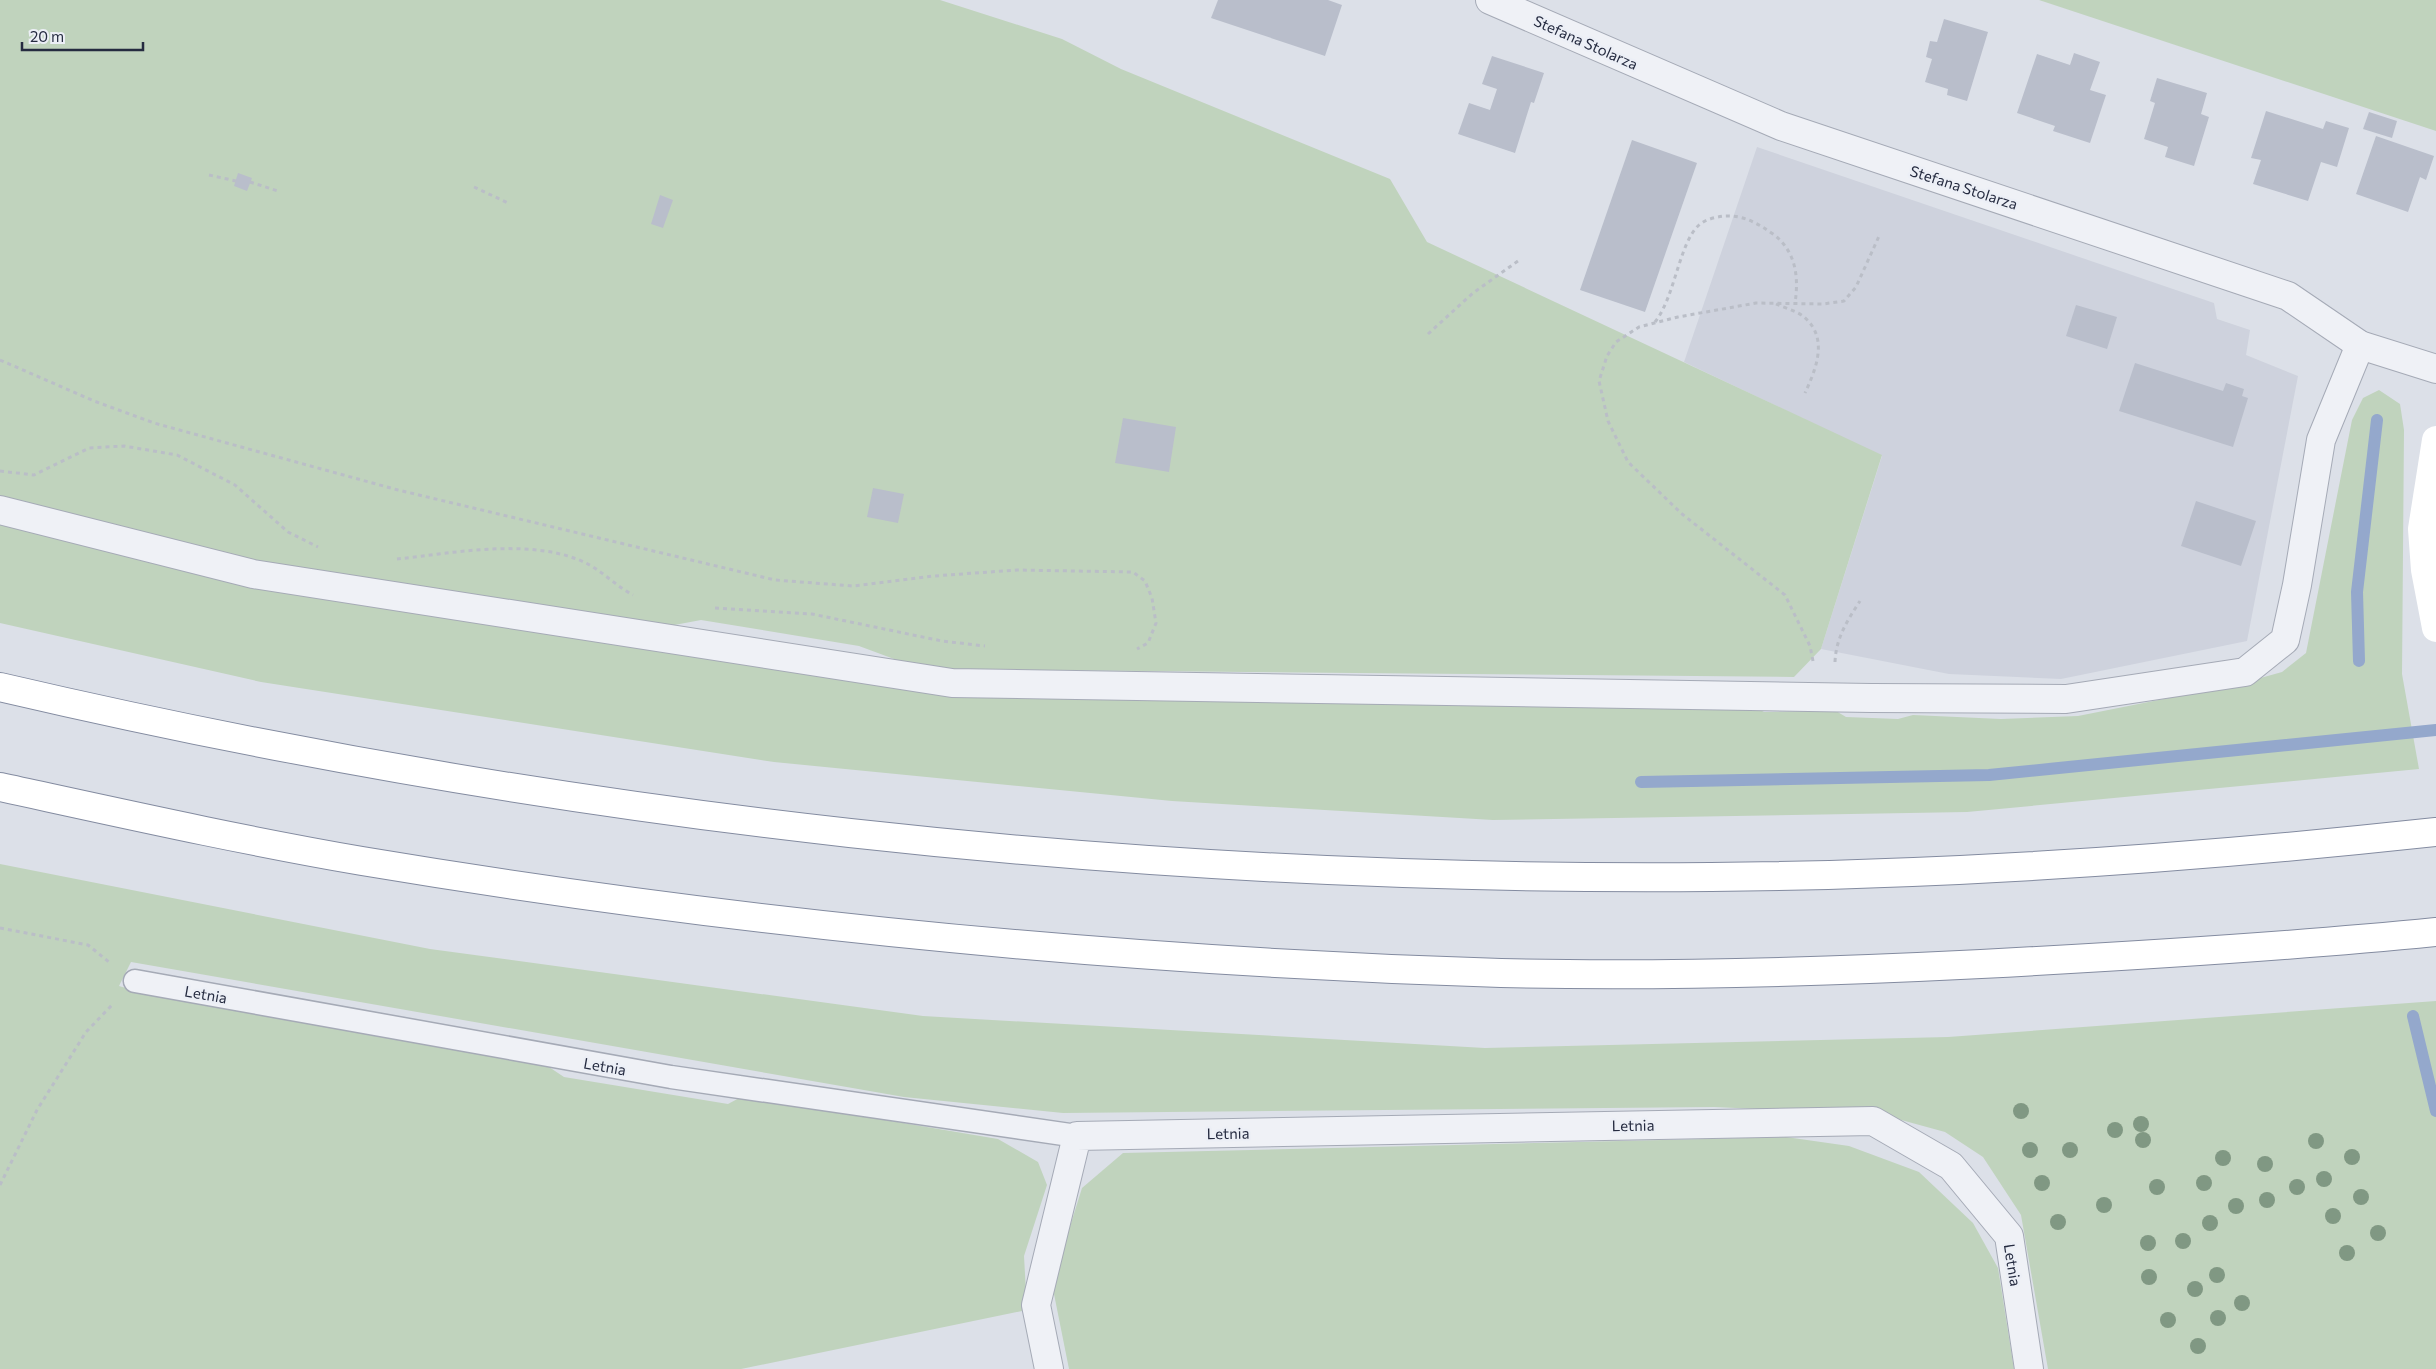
<svg xmlns="http://www.w3.org/2000/svg" width="2436" height="1369" viewBox="0 0 2436 1369" font-family="Commissioner,sans-serif">
<style>
.built{fill:#ced2dd}
.green{fill:#c0d3bd}
.lines{fill:none;stroke-linecap:round;stroke-linejoin:round}
.stream{stroke:#94a8cc;stroke-width:12}
.building{fill:#b9becb}
.lane-casing{stroke:#a5aab6;stroke-width:25}
.street-casing{stroke:#a5aab6;stroke-width:30}
.highway-casing{stroke:#838ba0;stroke-width:30}
.path{stroke:#babec7;stroke-width:3;stroke-dasharray:4 4;stroke-linecap:butt}
.lane{stroke:#eff1f6;stroke-width:22}
.street{stroke:#eff1f6;stroke-width:28}
.secondary{stroke:#fff;stroke-width:28}
.highway{stroke:#fff;stroke-width:28}
.tree{fill:#809883}
.labels{text-anchor:middle;dominant-baseline:central;stroke-width:5;stroke-linejoin:round;paint-order:stroke}
.street-label{font-size:15px;fill:#252b40;stroke:#eceff6}
</style>
<rect width="100%" height="100%" fill="#dce0e8"/>
<polygon class="built" points="1757,147 2214,303 2217,319 2250,330 2246,355 2298,376 2247,641 2061,679 1949,674 1821,649 1882,456 1684,362"/>
<g class="green">
<polygon points="0,0 940,0 1062,39 1121,69 1390,179 1427,242 1882,455 1821,649 1794,677 921,669 859,646 701,620 669,626 257,562 0,497"/>
<polygon points="2039,0 2436,0 2436,131"/>
<polygon points="2379,390 2400,404 2404,430 2402,674 2419,769 1967,812 1493,820 1172,801 774,762 261,682 0,623 0,525 272,587 957,696 1753,706 1764,712 1836,711 1846,717 1898,719 1913,715 2001,719 2078,716 2239,684 2282,672 2306,653 2352,420 2363,398"/>
<polygon points="0,864 430,949 923,1016 1485,1048 1948,1037 2436,1001 2436,1369 2048,1369 2021,1215 1983,1157 1945,1132 1883,1115 1714,1107 1063,1113 904,1097 131,962 119,986 136,991 543,1063 564,1077 728,1104 743,1096 998,1139 1038,1162 1047,1185 1024,1256 1027,1310 741,1369 0,1369"/>
<polygon points="1786,1137 1849,1146 1919,1172 1973,1223 1998,1268 2014,1369 1069,1369 1052,1284 1082,1188 1123,1153"/>
</g>
<g class="lines">
<g class="stream">
<polyline points="2359,661 2357,592 2377,420"/>
<polyline points="1641,782 1989,775 2436,730"/>
<polyline points="2413,1016 2436,1111"/>
</g>
</g>
<g class="building">
<polygon points="1218,0 1328,0 1342,5 1325,56 1211,18"/>
<polygon points="1944,19 1988,32 1967,101 1947,95 1948,89 1925,82 1932,59 1926,57 1930,41 1937,42"/>
<polygon points="2074,53 2100,62 2090,90 2106,95 2090,143 2053,131 2055,126 2017,113 2037,54 2070,65"/>
<polygon points="1492,56 1544,73 1534,103 1531,102 1515,153 1458,134 1469,103 1490,110 1497,89 1482,84"/>
<polygon points="2157,78 2207,93 2201,114 2209,117 2194,166 2165,157 2168,147 2144,139 2155,103 2150,101"/>
<polygon points="2266,111 2323,129 2326,121 2349,128 2337,167 2321,162 2308,201 2253,184 2261,160 2251,158"/>
<polygon points="2369,112 2397,121 2392,138 2363,129"/>
<polygon points="2376,136 2434,156 2426,180 2420,177 2408,212 2356,194"/>
<polygon points="1632,140 1697,163 1645,312 1580,290"/>
<polygon points="238,173 252,178 247,191 234,186"/>
<polygon points="660,195 673,200 663,228 651,224"/>
<polygon points="2076,305 2117,317 2107,349 2066,336"/>
<polygon points="2135,363 2223,391 2226,383 2244,389 2242,396 2248,398 2233,447 2119,411"/>
<polygon points="1123,418 1176,427 1169,472 1115,463"/>
<polygon points="873,488 904,494 898,523 867,517"/>
<polygon points="2196,501 2256,521 2241,566 2181,546"/>
</g>
<g class="lines">
<defs>
<polyline id="lane" points="135,981 671,1077 1077,1136"/>
<g id="street">
<polyline points="1490,0 1781,126 2288,296 2360,345 2436,369"/>
<polyline points="0,510 253,574 952,683 1871,698 2066,699 2245,672 2285,640 2297,585 2321,440 2360,345"/>
<polyline points="1049,1369 1036,1305 1077,1136 1873,1121 1951,1166 2009,1236 2029,1369"/>
</g>
<g id="highway">
<path d="M0,687C560,818 1136,882 1711,877C1953,875 2196,858 2436,832"/>
<path d="M0,787C120,813 240,840 362,861C739,924 1119,961 1501,973C1661,977 1822,972 1981,964C2133,956 2285,947 2436,932"/>
</g>
</defs>
<use href="#lane" class="lane-casing"/>
<use href="#street" class="street-casing"/>
<use href="#highway" class="highway-casing"/>
<g class="path">
<polyline points="209,175 236,181"/>
<polyline points="250,182 278,191"/>
<polyline points="474,187 508,203"/>
<path d="M1776,304C1785,308 1797,311 1804,317C1829,338 1816,369 1805,393"/>
<path d="M1655,322C1675,297 1679,243 1699,225C1706,219 1716,217 1724,216C1744,215 1757,223 1773,234C1796,251 1799,277 1795,303"/>
<polyline points="1428,334 1473,293 1518,261"/>
<polyline points="0,360 94,401 154,423 398,490 775,580 853,586 934,576 1017,570 1133,572 1145,581 1152,598 1156,623 1148,643 1137,649"/>
<polyline points="0,471 34,475 89,448 124,446 177,455 235,485 288,532 318,547"/>
<path d="M397,559C454,553 532,537 586,563C602,571 616,586 633,595"/>
<polyline points="715,608 812,614 942,641 985,646"/>
<polyline points="1813,661 1810,646 1785,595 1682,514 1628,462 1608,421 1599,381 1607,356 1616,342 1639,327 1678,317 1756,303 1823,304 1844,301 1856,287 1880,234"/>
<path d="M1835,662C1836,638 1847,621 1860,601"/>
<polyline points="0,928 88,945 109,962"/>
<polyline points="0,1185 37,1110 86,1032 113,1004"/>
</g>
<use href="#lane" class="lane"/>
<use href="#street" class="street"/>
<polyline class="secondary" points="2436,440 2422,529 2425,570 2436,628"/>
<use href="#highway" class="highway"/>
</g>
<g class="tree">
<circle cx="2021" cy="1111" r="8"/>
<circle cx="2141" cy="1124" r="8"/>
<circle cx="2115" cy="1130" r="8"/>
<circle cx="2143" cy="1140" r="8"/>
<circle cx="2316" cy="1141" r="8"/>
<circle cx="2030" cy="1150" r="8"/>
<circle cx="2070" cy="1150" r="8"/>
<circle cx="2352" cy="1157" r="8"/>
<circle cx="2223" cy="1158" r="8"/>
<circle cx="2265" cy="1164" r="8"/>
<circle cx="2324" cy="1179" r="8"/>
<circle cx="2042" cy="1183" r="8"/>
<circle cx="2204" cy="1183" r="8"/>
<circle cx="2157" cy="1187" r="8"/>
<circle cx="2297" cy="1187" r="8"/>
<circle cx="2361" cy="1197" r="8"/>
<circle cx="2267" cy="1200" r="8"/>
<circle cx="2104" cy="1205" r="8"/>
<circle cx="2236" cy="1206" r="8"/>
<circle cx="2333" cy="1216" r="8"/>
<circle cx="2058" cy="1222" r="8"/>
<circle cx="2210" cy="1223" r="8"/>
<circle cx="2378" cy="1233" r="8"/>
<circle cx="2183" cy="1241" r="8"/>
<circle cx="2148" cy="1243" r="8"/>
<circle cx="2347" cy="1253" r="8"/>
<circle cx="2217" cy="1275" r="8"/>
<circle cx="2149" cy="1277" r="8"/>
<circle cx="2195" cy="1289" r="8"/>
<circle cx="2242" cy="1303" r="8"/>
<circle cx="2218" cy="1318" r="8"/>
<circle cx="2168" cy="1320" r="8"/>
<circle cx="2198" cy="1346" r="8"/>
</g>
<g class="labels">
<g class="street-label">
<text transform="translate(1586 42) rotate(24)">Stefana Stolarza</text>
<text transform="translate(1964 187) rotate(18)">Stefana Stolarza</text>
<text transform="translate(206 994) rotate(10)">Letnia</text>
<text transform="translate(605 1066) rotate(10)">Letnia</text>
<text transform="translate(1633 1125) rotate(-1)">Letnia</text>
<text transform="translate(1228 1133) rotate(-1)">Letnia</text>
<text transform="translate(2013 1265) rotate(81)">Letnia</text>
</g>
</g>
<path d="M22 42v8h121v-8" fill="none" stroke="#252b40" stroke-width="2.5"/>
<text x="30" y="42" font-size="15" fill="#252b40" stroke="#eceff6" stroke-width="4" paint-order="stroke">20 m</text>
</svg>
